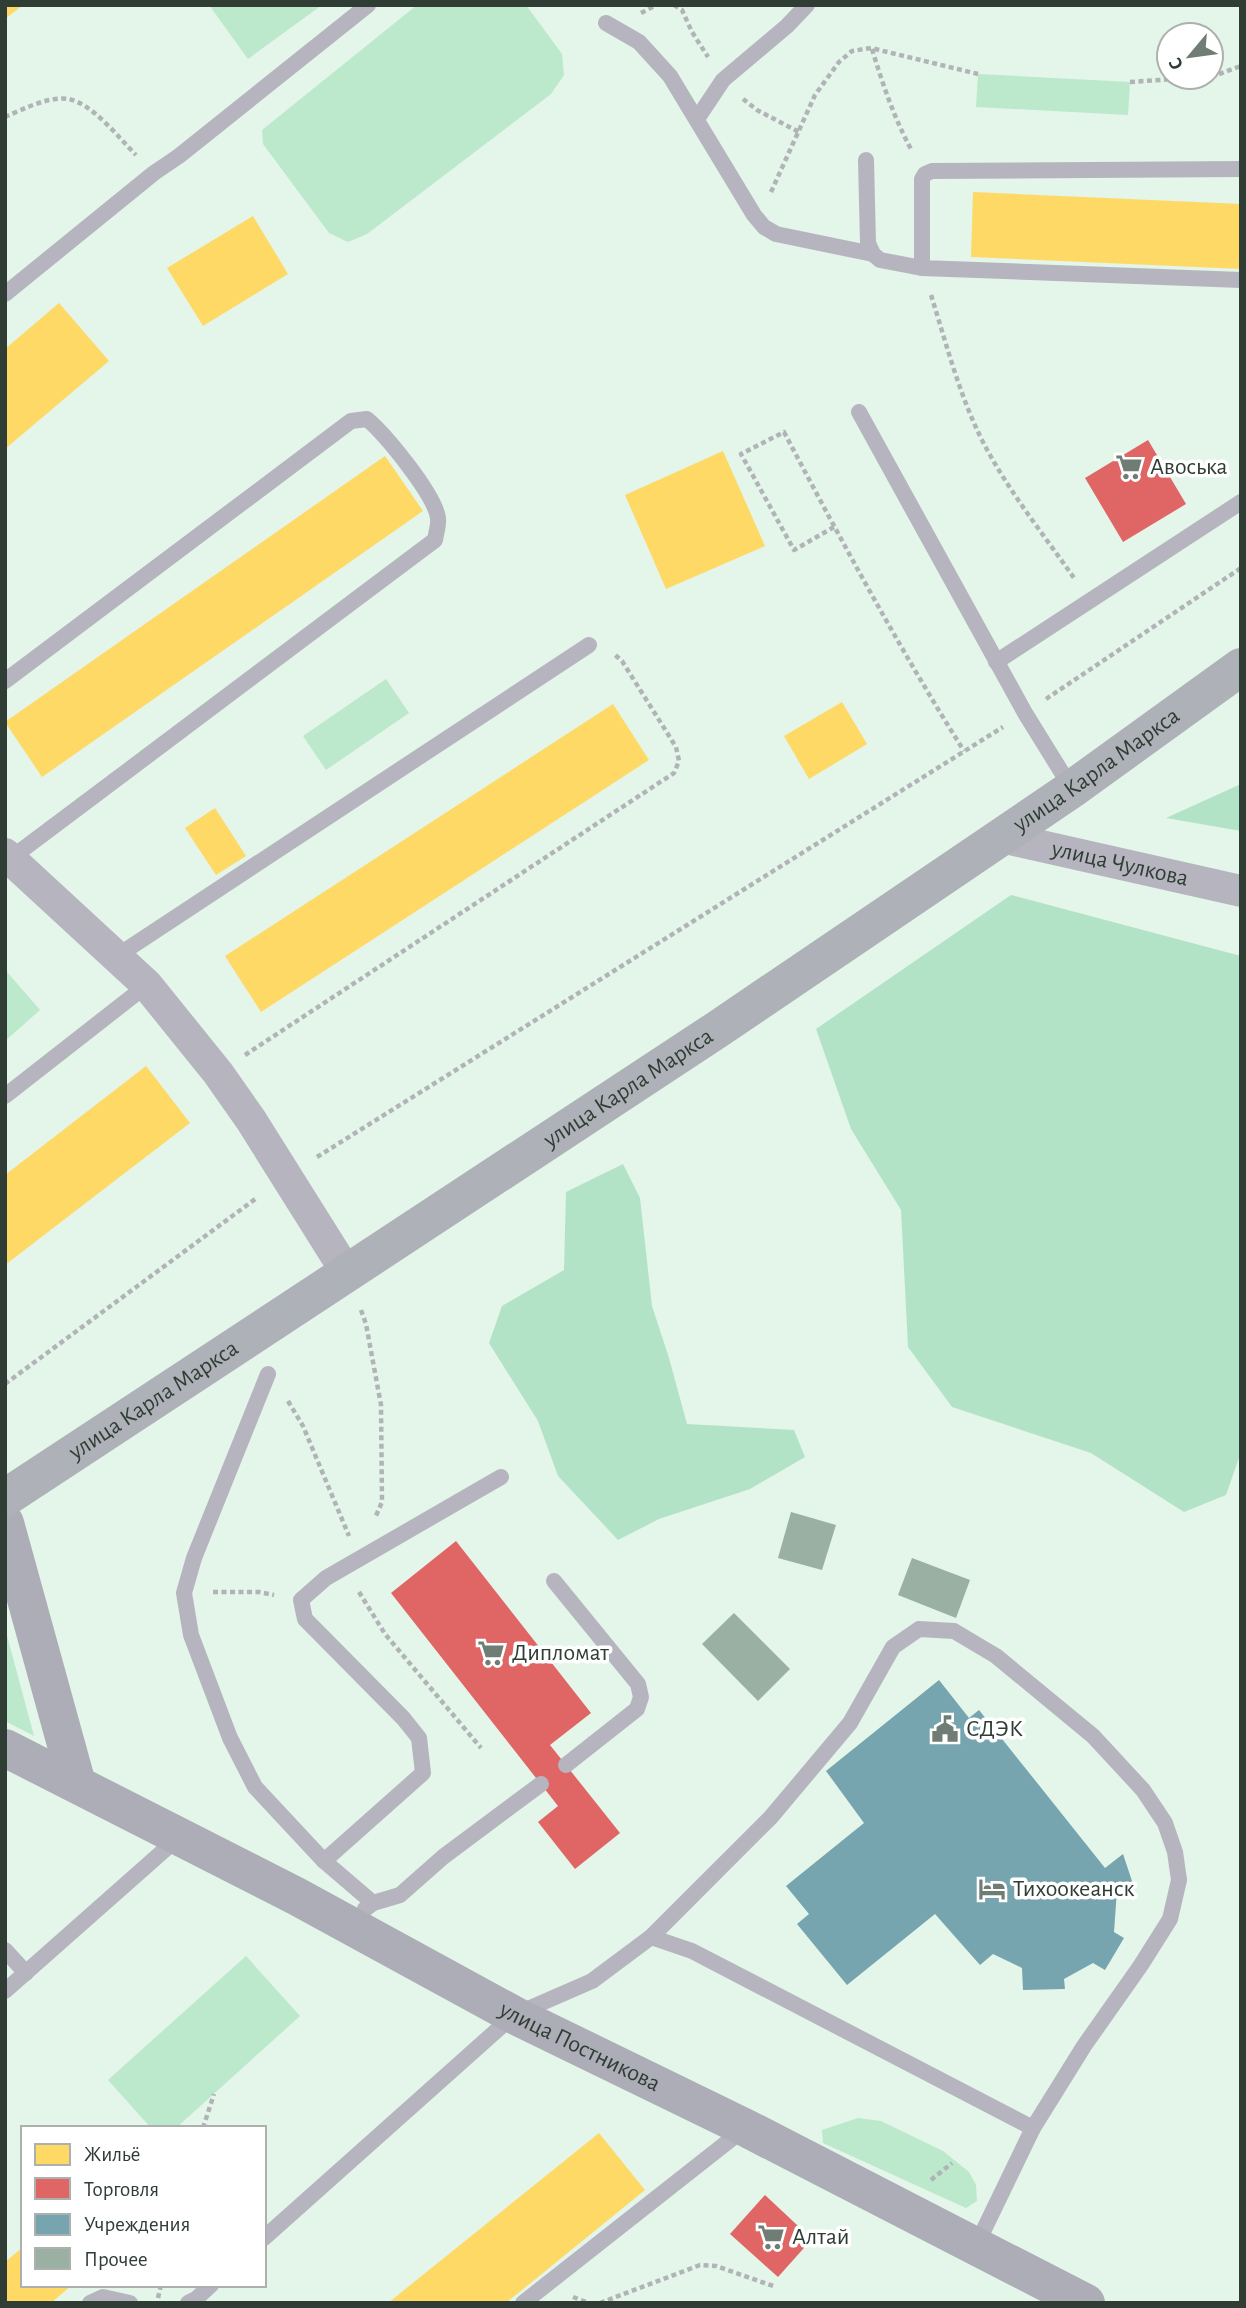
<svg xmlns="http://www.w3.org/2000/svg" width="1246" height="2308" viewBox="0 0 1246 2308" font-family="'Alegreya Sans',sans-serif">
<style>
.green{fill:#bce9cc}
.forest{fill:#b3e3c6}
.homes{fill:#ffd966}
.shops{fill:#e06666}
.public{fill:#76a5af}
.building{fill:#9ab0a3}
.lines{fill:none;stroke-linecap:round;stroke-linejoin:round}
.path{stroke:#b0b4b7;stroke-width:4.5;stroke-dasharray:5 3.5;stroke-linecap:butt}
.lane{stroke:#b6b5bf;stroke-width:16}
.street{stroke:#b6b5bf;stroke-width:32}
.primary{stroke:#acadb6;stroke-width:38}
.highway{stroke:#aeb1b7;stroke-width:38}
.labels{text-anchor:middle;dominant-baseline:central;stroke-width:7;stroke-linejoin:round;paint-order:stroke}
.poi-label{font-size:24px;fill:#303d35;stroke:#fff;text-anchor:start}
.street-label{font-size:24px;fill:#303d35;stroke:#fff}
</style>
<rect width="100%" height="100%" fill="#e4f5ea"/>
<g class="green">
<polygon points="209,5 322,5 248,59"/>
<polygon points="417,5 526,5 562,54 564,75 551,94 367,234 348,242 329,233 263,144 262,130"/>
<polygon points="978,74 1130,82 1128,115 976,107"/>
<polygon points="386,679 409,713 326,770 303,736"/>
<polygon points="7,972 40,1010 5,1041 5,973"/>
<polygon points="5,1628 34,1736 5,1721"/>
<polygon points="246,1956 300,2016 176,2128 151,2128 108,2080"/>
<polygon points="858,2118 881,2121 943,2151 969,2172 976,2185 977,2201 966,2208 823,2143 822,2130"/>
</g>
<g class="forest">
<polygon points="1241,784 1241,831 1166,818"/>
<polygon points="1011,895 1241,956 1241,1452 1226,1495 1184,1512 1091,1453 952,1407 908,1347 901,1210 851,1129 816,1029"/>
<polygon points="623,1164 640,1198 652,1306 669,1358 687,1424 794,1430 805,1457 750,1489 659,1519 618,1540 558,1476 538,1421 489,1343 502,1306 564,1270 566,1192"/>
</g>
<g class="homes">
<polygon points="5,5 23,5 5,19"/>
<polygon points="973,192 1241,204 1241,269 971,257"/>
<polygon points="253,216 288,274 203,326 167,268"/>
<polygon points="59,303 109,361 5,449 5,349"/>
<polygon points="723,451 765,546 666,589 625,495"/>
<polygon points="385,456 423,511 42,777 5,722"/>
<polygon points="842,702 867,744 809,779 784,736"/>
<polygon points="613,704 649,760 261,1012 225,956"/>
<polygon points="215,808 246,856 216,875 185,828"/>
<polygon points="146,1066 190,1123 5,1265 5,1175"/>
<polygon points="599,2133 645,2190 506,2303 388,2303"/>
<polygon points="23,2247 23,2285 72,2285 51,2303 5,2303 5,2262"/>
</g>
<g class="shops">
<polygon points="1148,440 1186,504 1123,542 1085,478"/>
<polygon points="456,1541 591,1713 550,1745 620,1833 575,1869 538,1822 558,1806 391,1593"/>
<polygon points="765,2195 812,2239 778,2277 730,2234"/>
</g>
<polygon class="public" points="939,1680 969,1718 979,1710 1105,1868 1123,1854 1135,1890 1117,1890 1114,1932 1124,1938 1105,1970 1093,1963 1064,1979 1065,1989 1023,1990 1022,1968 993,1954 980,1965 935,1914 847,1985 797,1924 809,1914 786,1886 864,1823 826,1771"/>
<g class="building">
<polygon points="791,1512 836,1525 822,1570 778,1558"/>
<polygon points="912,1558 970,1580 956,1618 898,1595"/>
<polygon points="734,1613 790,1669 758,1701 702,1644"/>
</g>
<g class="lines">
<g class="path">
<polyline points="674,5 682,10 692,32 708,57"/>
<polyline points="641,13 656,5"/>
<path d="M872,49C883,85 894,118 912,151"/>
<polyline points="1211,77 1241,66"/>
<polyline points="1130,82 1204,77"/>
<polyline points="743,99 757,110 799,132"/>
<path d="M5,117C23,109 49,96 68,99C92,103 119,138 136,155"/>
<polyline points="771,192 815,95 839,62 852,51 871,48 978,74"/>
<path d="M931,295C948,349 962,406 990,455C1014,498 1046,538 1074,578"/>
<path d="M834,527L794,550L741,454L784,432C841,540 899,648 964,751"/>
<polyline points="1046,699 1241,568"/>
<polyline points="245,1055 674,773 679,761 676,747 622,661 614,654"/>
<polyline points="317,1157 1003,727"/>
<polyline points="361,1310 366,1324 381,1405 382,1502 375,1518"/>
<polyline points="5,1384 258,1197"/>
<polyline points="288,1401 303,1426 349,1536"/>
<polyline points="213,1592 259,1592 274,1595"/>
<polyline points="359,1592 385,1634 481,1748"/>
<polyline points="203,2128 214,2094"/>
<polyline points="931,2180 952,2163"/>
<polyline points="573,2297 589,2303"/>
<polyline points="158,2298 161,2285"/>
<polyline points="600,2303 700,2265 716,2266 776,2287"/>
</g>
<g class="lane">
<polyline points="606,23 639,42 670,76 754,215 764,227 776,234 873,254"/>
<polyline points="697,119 723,80 787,26 807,5"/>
<polyline points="866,160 868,243 873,254 880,260 922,268"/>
<polyline points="1241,169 932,171 925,174 922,179 922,268 1241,280"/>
<polyline points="5,294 154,173 179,156 368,5"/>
<polyline points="859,412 1025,713 1072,789"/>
<polyline points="996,662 1241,502"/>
<path d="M5,681L351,421L367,419C386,435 435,495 438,518C439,525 436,533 435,540L6,862"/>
<polyline points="117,956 589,645"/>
<polyline points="5,1096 147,985"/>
<polyline points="268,1374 194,1558 184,1593 191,1635 230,1738 255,1787 324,1861 373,1903"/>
<polyline points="554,1581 638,1684 641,1697 637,1709 566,1765"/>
<polyline points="324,1861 423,1773 419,1738 403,1718 305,1619 301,1600 326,1578 501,1477"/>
<polyline points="365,1909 373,1903 400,1895 443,1857 541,1784"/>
<polyline points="651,1937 692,1951 1033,2128"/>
<polyline points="5,1950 26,1973"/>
<polyline points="5,1991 178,1838"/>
<polyline points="264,2238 514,2015 592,1981 651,1937 771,1817 850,1723 893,1647 919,1629 954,1631 996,1656 1093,1736 1143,1790 1165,1823 1175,1852 1179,1880 1170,1919 1141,1965 1084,2046 1033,2128 976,2246"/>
<polyline points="90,2303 103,2297 130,2303"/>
<polyline points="188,2303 196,2299 211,2285"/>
<polyline points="523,2303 744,2129"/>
</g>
<g class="street">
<path id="s1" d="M1001,837L1241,891"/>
<polyline points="5,854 147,985 218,1073 251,1120 347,1273"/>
</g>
<g class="primary">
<polyline points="5,1523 77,1784"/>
<path id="s2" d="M5,1748L296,1896L514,2015L746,2128L1086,2303"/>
</g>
<path class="highway" id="s3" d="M5,1498L715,1031L1072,789L1241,667"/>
</g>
<defs>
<symbol id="supermarket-bare" viewBox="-9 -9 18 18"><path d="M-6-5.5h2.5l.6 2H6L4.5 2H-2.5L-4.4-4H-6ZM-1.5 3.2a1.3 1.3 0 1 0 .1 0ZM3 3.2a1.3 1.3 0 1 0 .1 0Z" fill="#6f7d74" stroke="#fff" stroke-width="2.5" paint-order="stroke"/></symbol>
<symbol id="civic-bare" viewBox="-9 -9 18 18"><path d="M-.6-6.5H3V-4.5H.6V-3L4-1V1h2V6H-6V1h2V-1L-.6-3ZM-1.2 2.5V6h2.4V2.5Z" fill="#6f7d74" stroke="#fff" stroke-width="2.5" paint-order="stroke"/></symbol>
<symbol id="hotel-bare" viewBox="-9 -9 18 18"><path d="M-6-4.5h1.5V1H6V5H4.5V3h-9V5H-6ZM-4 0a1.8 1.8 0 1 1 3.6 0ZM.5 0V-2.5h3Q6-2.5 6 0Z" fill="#6f7d74" stroke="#fff" stroke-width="2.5" paint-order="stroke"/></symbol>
</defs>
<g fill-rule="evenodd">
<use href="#supermarket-bare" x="1110" y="448" width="38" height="38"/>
<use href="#supermarket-bare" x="472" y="1634" width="38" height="38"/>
<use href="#civic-bare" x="926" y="1710" width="38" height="38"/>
<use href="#hotel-bare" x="973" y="1870" width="38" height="38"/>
<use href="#supermarket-bare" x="752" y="2218" width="38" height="38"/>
</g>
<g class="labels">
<g class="poi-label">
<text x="1150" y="467">Авоська</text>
<text x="512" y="1653">Дипломат</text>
<text x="966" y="1729">СДЭК</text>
<text x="1013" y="1889">Тихоокеанск</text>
<text x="792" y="2237">Алтай</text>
</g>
<g class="street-label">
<text stroke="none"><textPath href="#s3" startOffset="1312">улица Карла Маркса</textPath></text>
<text stroke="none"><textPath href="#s1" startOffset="122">улица Чулкова</textPath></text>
<text stroke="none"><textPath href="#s3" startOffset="746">улица Карла Маркса</textPath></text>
<text stroke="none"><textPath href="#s3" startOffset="178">улица Карла Маркса</textPath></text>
<text stroke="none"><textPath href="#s2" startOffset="648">улица Постникова</textPath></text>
</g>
</g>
<rect width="1246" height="2308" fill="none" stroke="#303d35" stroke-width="14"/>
<rect x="21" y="2126" width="245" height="161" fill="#ffffff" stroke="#acb1ae" stroke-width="2"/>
<rect x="35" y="2144" width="35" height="21" fill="#ffd966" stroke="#acb1ae" stroke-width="2"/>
<text x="84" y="2161" font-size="21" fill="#303d35">Жильё</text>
<rect x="35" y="2178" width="35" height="21" fill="#e06666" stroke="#acb1ae" stroke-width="2"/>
<text x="84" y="2196" font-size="21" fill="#303d35">Торговля</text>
<rect x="35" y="2214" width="35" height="21" fill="#76a5af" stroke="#acb1ae" stroke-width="2"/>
<text x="84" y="2231" font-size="21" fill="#303d35">Учреждения</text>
<rect x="35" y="2248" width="35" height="21" fill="#9ab0a3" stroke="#acb1ae" stroke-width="2"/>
<text x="84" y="2266" font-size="21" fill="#303d35">Прочее</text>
<g transform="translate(1190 56) rotate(241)"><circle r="33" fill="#ffffff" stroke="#acb1ae" stroke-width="2"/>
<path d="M0-5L12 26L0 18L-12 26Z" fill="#6f7d74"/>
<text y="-10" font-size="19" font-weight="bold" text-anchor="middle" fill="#303d35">С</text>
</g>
</svg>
